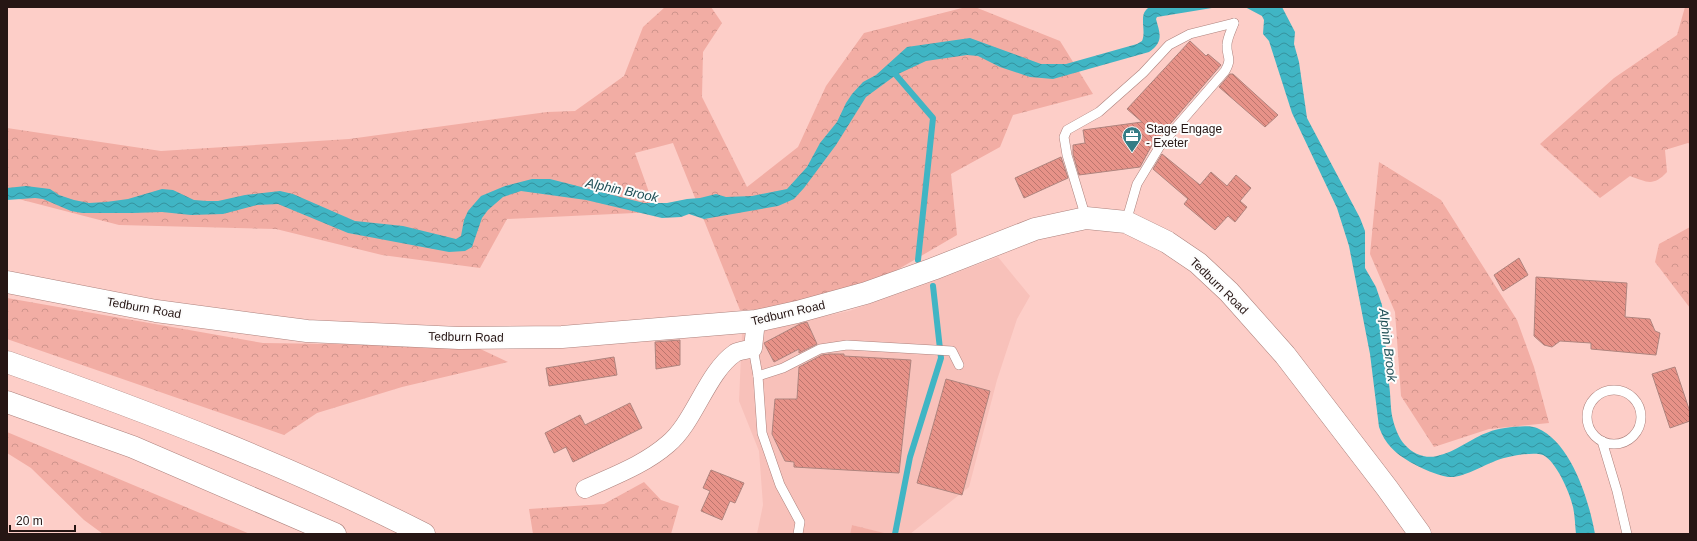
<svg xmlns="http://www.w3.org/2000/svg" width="1697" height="541" viewBox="0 0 1697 541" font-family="Arial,sans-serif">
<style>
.built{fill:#f8c1ba}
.forest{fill:url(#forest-crowns)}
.water{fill:url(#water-waves)}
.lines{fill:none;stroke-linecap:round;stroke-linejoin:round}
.stream{stroke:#40b5c4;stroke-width:6}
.building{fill:url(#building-back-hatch);stroke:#af847e}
.lane-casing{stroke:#ad827d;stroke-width:10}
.street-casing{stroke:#ad827d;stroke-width:19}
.secondary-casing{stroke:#ad827d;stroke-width:23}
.highway-casing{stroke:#ad827d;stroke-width:23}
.lane{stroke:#fff;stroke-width:9}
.street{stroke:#fff;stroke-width:18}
.secondary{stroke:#fff;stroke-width:22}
.highway{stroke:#fff;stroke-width:22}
.labels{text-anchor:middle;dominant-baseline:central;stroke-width:4;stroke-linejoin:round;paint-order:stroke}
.poi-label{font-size:12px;fill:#261614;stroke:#fcfcfc;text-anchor:start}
.street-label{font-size:12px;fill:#261614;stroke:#fcfcfc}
.water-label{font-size:13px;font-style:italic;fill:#1d4e55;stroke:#fcfcfc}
</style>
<defs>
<pattern id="forest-crowns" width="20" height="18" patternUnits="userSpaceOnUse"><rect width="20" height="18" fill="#f2ada4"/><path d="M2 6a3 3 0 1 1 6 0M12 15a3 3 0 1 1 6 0" fill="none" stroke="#cf948c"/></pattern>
<pattern id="water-waves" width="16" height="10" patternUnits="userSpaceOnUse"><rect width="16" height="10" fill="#40b5c4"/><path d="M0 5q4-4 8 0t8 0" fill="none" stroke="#35929e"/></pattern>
<pattern id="building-back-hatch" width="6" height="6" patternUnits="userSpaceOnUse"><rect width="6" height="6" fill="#e79288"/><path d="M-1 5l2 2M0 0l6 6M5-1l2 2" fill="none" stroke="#bb766e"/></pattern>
</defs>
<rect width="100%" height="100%" fill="#fdcec8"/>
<polygon class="built" points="998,257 1030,296 1017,319 997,380 969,487 910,534 886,534 852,525 850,534 757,534 763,505 759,451 739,401 742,334 849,311 918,287"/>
<g class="forest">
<polygon points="665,7 711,7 722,23 703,52 702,97 747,187 798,147 826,86 864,33 966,7 975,7 1060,41 1093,94 1013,115 1000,147 951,174 957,235 885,277 793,309 740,310 673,143 635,153 656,212 507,219 480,268 382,255 276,229 119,225 7,196 7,128 161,151 349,139 547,112 575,111 624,76 643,27"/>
<path d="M1685,7H1690V144L1688,143L1665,150L1667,172C1653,187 1647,182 1630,176L1600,198L1540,144L1614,78L1677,35Z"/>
<polygon points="1379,162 1441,200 1517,320 1534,367 1549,423 1489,429 1434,447 1401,396 1395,312 1370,254"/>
<polygon points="1690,227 1690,308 1655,262 1659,244"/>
<polygon points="7,298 263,343 474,346 508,362 402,387 317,413 284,435 7,339"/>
<polygon points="7,432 250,534 103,534 84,520 31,468 7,453"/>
<polygon points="644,482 661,500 679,506 671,534 533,534 529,509 604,504"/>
<polygon points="852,525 884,533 886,534 850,534"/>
</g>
<g class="water">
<path d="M1150,7H1218L1157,17L1156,19C1160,34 1164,42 1149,52L1053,79L1030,77L1000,67L978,56L967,55L926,61L896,75L866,97L836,145L804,188L794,199L778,206L704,219L689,214L681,217L662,218L586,200L521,191L503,197L488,210L482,218L472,247L465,251L449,252L348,233L278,204L257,205L223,214L191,215L162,212L133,213H82L71,211L43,199L35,198L7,200V188L26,186L50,189L59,195L74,200L89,203L106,202L128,199L162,189L173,190L194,200L207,201H218L245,195L280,191L293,194L355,221L403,226L456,239L461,236L464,220L468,211L481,196L505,186L532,179H550L644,203H667L687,199L700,198L716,194L726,197L752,196L787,189L807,167L820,143L837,122L846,103L852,94L863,82L876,75L907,47L970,38L1041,64H1066L1137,44L1142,41C1147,30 1137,13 1150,7Z"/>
<path d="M1245,7H1282L1295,32L1294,44L1299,62L1307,118L1360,218L1365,231V268L1376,287L1382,305C1384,331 1387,358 1389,384C1391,396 1390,409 1393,420C1395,428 1399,439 1405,445C1413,454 1426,459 1437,456C1456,452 1471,438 1489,432C1499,428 1528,424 1537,428C1572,443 1589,501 1595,534H1576C1575,525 1575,516 1573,507C1570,493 1556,461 1543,455C1533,451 1503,457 1493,462C1482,466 1462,478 1450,477C1440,477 1419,467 1410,462C1395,453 1385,444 1379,427L1370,354L1349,246L1337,208L1292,113L1269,41L1263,34L1264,20L1262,16Z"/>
</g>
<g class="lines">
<g class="stream">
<polyline points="894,69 896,75 933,118 918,260"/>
<polyline points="895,534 910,457 941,358 933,286"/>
</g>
</g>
<g class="building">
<polygon points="1190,41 1206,56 1208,54 1221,65 1152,145 1140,167 1079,175 1073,154 1073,145 1085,143 1083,130 1142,122 1127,109"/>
<polygon points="1230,74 1233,74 1278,115 1265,127 1219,87"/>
<polygon points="1162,154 1200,185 1211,172 1227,186 1236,175 1251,188 1240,201 1247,207 1235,222 1228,216 1215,230 1184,204 1188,199 1153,169"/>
<polygon points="1061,157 1068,178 1024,198 1015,178"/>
<polygon points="1519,258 1528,275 1503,291 1494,275"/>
<polygon points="1536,277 1627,283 1625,317 1650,319 1655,331 1660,333 1656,355 1591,349 1591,343 1560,341 1552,347 1544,345 1534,336"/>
<polygon points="807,322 817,344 799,353 799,349 774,362 764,343 800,324"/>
<polygon points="680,340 680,365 656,369 655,342"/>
<polygon points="829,354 844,354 844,356 911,360 899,473 794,467 794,462 785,461 772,434 775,399 797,399 799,367 822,355"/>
<polygon points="614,357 617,375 549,386 546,368"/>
<polygon points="1675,367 1690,412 1690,421 1670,428 1652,374"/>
<polygon points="946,379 990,391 962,495 917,483"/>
<polygon points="630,403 642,428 573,462 566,447 554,453 545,433 580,415 585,425"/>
<polygon points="711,470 744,483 735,503 730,501 722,520 701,511 710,491 703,488"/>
</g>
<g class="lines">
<defs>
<g id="lane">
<polyline points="1086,218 1067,155 1064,137 1067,130 1099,112 1143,73 1169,45 1190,34 1234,23"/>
<path d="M1126,222L1137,184L1160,146L1225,71C1233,57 1226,57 1227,45C1227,38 1232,29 1234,23"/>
<polyline points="753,348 758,376 762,433 780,485 800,522 798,534"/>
<polyline points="758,376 783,368 820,349 847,345 952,351 959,365"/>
<circle cx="1614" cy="417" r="27"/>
<polyline points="1602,441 1617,491 1627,534"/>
</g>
<path id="street" d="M585,489C613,476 644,465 668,444C694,423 707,372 735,353C740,350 748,350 753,348L756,321"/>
<polyline id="secondary" points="7,282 156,311 307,331 459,338 562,337 756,321 797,312 866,293 933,269 1035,229 1086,218 1126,222 1167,242 1198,263 1229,292 1285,355 1387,488 1420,534"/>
<g id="highway">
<path d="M7,362C149,412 290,466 424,534"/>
<polyline points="7,402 133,447 335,534"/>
</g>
</defs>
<use href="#lane" class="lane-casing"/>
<use href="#street" class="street-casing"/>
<use href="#secondary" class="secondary-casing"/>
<use href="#highway" class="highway-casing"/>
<use href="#lane" class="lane"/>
<use href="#street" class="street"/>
<use href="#secondary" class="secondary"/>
<use href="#highway" class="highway"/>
</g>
<defs>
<symbol id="office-pin" viewBox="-11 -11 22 30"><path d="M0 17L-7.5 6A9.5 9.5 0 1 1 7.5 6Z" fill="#347c85" stroke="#fcfcfc"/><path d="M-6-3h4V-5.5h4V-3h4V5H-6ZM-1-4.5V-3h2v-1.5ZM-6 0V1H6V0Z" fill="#fff"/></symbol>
</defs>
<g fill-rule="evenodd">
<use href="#office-pin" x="1121" y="125" width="22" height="30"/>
</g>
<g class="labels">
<g class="poi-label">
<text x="1146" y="129">Stage Engage<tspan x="1146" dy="14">- Exeter</tspan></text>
</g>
<g class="street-label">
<text transform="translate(1219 286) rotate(44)">Tedburn Road</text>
<text transform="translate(144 308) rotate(10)">Tedburn Road</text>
<text transform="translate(788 313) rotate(-13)">Tedburn Road</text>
<text transform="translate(466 337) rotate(1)">Tedburn Road</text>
</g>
<g class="water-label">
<text transform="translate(622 190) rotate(12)">Alphin Brook</text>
<text transform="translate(1388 345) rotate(83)">Alphin Brook</text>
</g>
</g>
<rect width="1697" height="541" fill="none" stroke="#261614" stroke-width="16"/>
<path d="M10 525v6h65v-6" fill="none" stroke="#261614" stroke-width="2"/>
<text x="16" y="525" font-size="12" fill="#261614" stroke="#fcfcfc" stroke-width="3" paint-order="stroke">20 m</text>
</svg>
